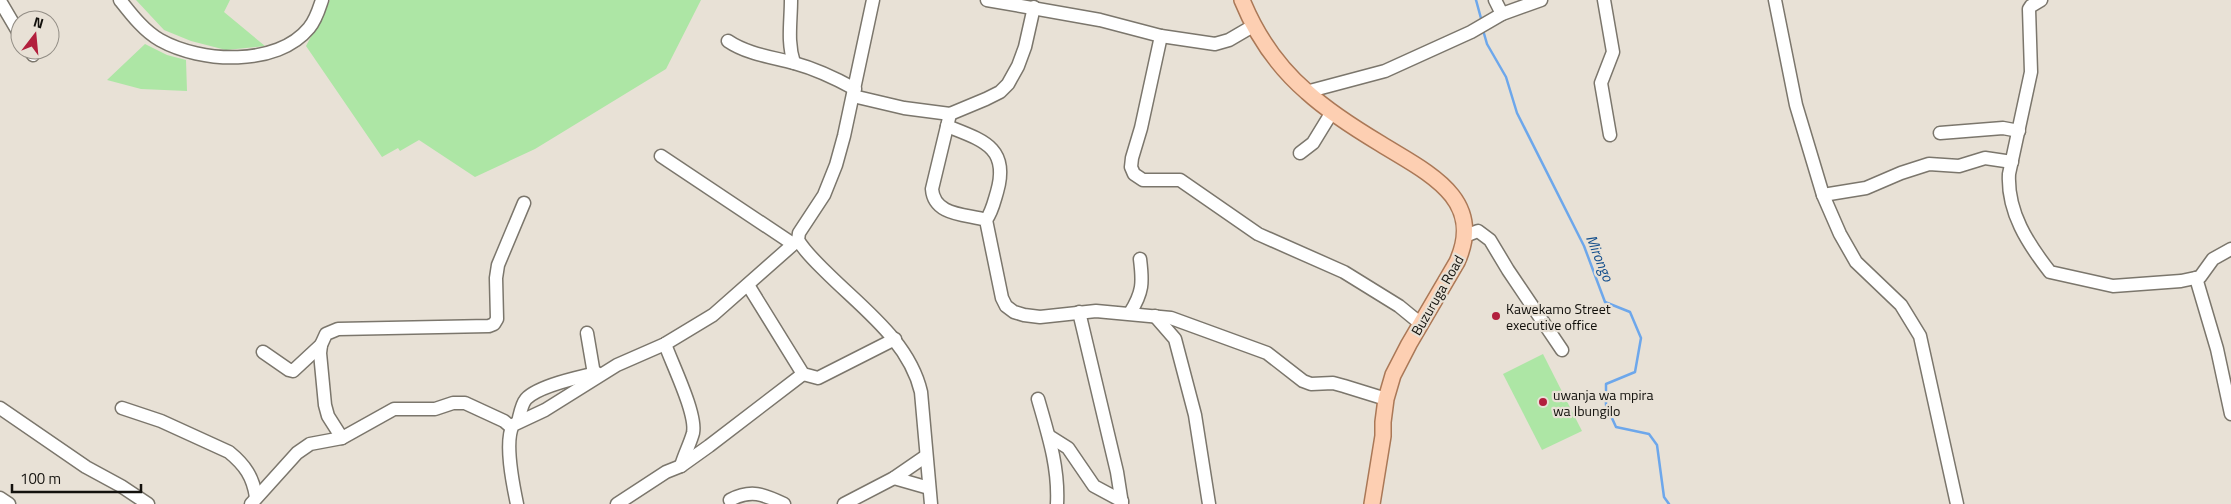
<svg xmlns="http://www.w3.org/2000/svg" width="2231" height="504" viewBox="0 0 2231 504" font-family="'Titillium Web',sans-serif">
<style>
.green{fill:#ade6a5}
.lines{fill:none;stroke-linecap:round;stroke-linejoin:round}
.stream{stroke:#6da7eb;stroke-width:2.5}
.minor-casing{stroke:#7b766c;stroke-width:15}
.major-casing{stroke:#aa7857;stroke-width:18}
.minor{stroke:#fff;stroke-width:12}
.major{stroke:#fdcfb2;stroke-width:15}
.poi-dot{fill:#b21f3d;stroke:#e8e1d6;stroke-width:2}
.labels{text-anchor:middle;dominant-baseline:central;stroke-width:4.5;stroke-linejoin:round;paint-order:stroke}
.street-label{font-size:14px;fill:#13110d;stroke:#e8e1d6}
.poi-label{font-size:14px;fill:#13110d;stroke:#e8e1d6;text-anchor:start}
.water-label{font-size:15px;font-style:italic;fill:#134e8c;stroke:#e8e1d6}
</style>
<rect width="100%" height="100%" fill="#e8e1d6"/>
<g class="green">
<polygon points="136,0 230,0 224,12 265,46 226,50 191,41 164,30"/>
<polygon points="330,0 701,0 666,69 535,149 475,177 419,140 400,151 398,148 382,157 306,46"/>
<polygon points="145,44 167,55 186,60 187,91 141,89 107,80"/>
<polygon points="1543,354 1582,431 1542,450 1503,374"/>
</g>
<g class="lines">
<g class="stream">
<polyline points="1476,0 1482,22"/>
<polyline points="1483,30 1487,44 1506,77 1517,113 1584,246 1605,302 1630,312 1641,338 1635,372 1606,384 1606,405 1616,427 1649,434 1657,445 1664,497 1669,504"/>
</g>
<defs>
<g id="minor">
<path d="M120,0C131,14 144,31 160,40C201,63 277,67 309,28C316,20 319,9 322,0"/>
<path d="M791,0C791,22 787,42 794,63"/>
<path d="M873,0L844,136L836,165L824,195L799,233L798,240C805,252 816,262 826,272C862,308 909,341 921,392L931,504"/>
<polyline points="987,0 1100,20 1161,36 1215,44 1229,40 1253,26"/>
<polyline points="1495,0 1502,14"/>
<polyline points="1604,0 1613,52 1601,83 1610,135"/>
<polyline points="1775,0 1796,105 1823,195 1840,234 1856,262 1901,305 1920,336 1957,504"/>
<path d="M2041,0L2031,6L2029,9L2031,72L2009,174C2007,212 2028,244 2050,272L2113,286L2181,281L2200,277L2213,259L2231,249"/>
<polyline points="0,1 20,35"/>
<polyline points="1161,36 1141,128 1132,158 1131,167 1134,174 1143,180 1180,180 1258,234 1344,272 1399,306 1421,324"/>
<path d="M728,41C747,54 772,57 794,63C816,69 835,78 855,89"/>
<polyline points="30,50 33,55"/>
<polyline points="1306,92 1385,71 1471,32 1502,14 1541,0"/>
<polyline points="853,96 904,108 950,114 986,99 1000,92 1008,84 1018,66 1025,47 1034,7"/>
<path d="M950,114L932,189C934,216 966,214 986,220L1002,298L1006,306L1014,312L1024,315L1040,317L1096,311L1171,318L1267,353L1303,381L1311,384L1333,383L1344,386L1386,399"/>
<path d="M947,126C982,140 1010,147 997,192C994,202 992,212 986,220"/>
<polyline points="1940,133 2003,128 2019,131"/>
<polyline points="1300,153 1313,143 1332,112"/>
<polyline points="661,156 793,244"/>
<polyline points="1823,195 1866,188 1901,173 1929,164 1959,166 1985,158 2012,162"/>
<polyline points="1465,236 1478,231 1490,240 1508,270 1562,350"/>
<polyline points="2196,278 2217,349 2231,414"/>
<polyline points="748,285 803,374 818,378 895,339"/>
<polyline points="1079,312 1117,472 1122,504"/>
<path d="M1130,313C1143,292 1143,283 1140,259"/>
<polyline points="1155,316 1175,339 1195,415 1209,504"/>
<polyline points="587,333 594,374"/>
<path d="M665,344C672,364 697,414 693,433C690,444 684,455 681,466"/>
<polyline points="263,352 289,370 293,371 321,345"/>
<path d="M1038,399C1048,434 1059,467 1057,504"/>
<polyline points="0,408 86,467 121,486 148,504"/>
<path d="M122,408L161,421L229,452C245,465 253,477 256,497"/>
<path d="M518,422C520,415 521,405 526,399C538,386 579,377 597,373"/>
<polyline points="1049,436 1068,448 1094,486 1122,501"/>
<polyline points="342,438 328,416 325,405 320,353 321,345 326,334 338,329 489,326 494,324 497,319 496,278 498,265 524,203"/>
<polyline points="894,478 929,488"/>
<polyline points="0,498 9,504"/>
<path d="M730,500C751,489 763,494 784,504"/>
<polyline points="251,504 297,453 310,444 342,438 394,409 435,409 453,403 465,403 504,421 511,427"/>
<path d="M517,504C513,485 504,442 513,425L545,410L617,365L665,344L713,315L798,240"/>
<polyline points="617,504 666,472 681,466 709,446 803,374"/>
<polyline points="844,504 894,478 926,456"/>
</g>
<path id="major" d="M1242,0C1257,37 1277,66 1307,92C1329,112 1356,129 1381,144C1426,172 1486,198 1457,262L1409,344L1393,375L1386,399L1383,422V436L1372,504"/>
</defs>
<use href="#minor" class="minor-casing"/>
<use href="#major" class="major-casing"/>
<use href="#minor" class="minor"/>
<use href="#major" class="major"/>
</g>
<g class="poi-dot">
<circle cx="1496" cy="316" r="5"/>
<circle cx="1543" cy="402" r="5"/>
</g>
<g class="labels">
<g class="street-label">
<text transform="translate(1437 295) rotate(-60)">Buzuruga Road</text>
</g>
<g class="poi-label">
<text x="1506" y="308">Kawekamo Street<tspan x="1506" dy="16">executive office</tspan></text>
<text x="1553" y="394">uwanja wa mpira<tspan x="1553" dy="16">wa Ibungilo</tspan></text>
</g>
<g class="water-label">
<text transform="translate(1600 258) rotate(68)">Mirongo</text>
</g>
</g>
<g transform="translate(35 35) rotate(16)"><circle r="24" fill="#e8e1d6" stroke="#938e86"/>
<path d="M0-4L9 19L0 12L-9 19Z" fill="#b21f3d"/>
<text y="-8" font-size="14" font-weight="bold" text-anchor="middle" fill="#13110d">N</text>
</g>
<path d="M12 484v8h129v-8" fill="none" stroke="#13110d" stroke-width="2.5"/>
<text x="20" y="484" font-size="15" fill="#13110d" stroke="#e8e1d6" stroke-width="4" paint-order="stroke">100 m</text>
</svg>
